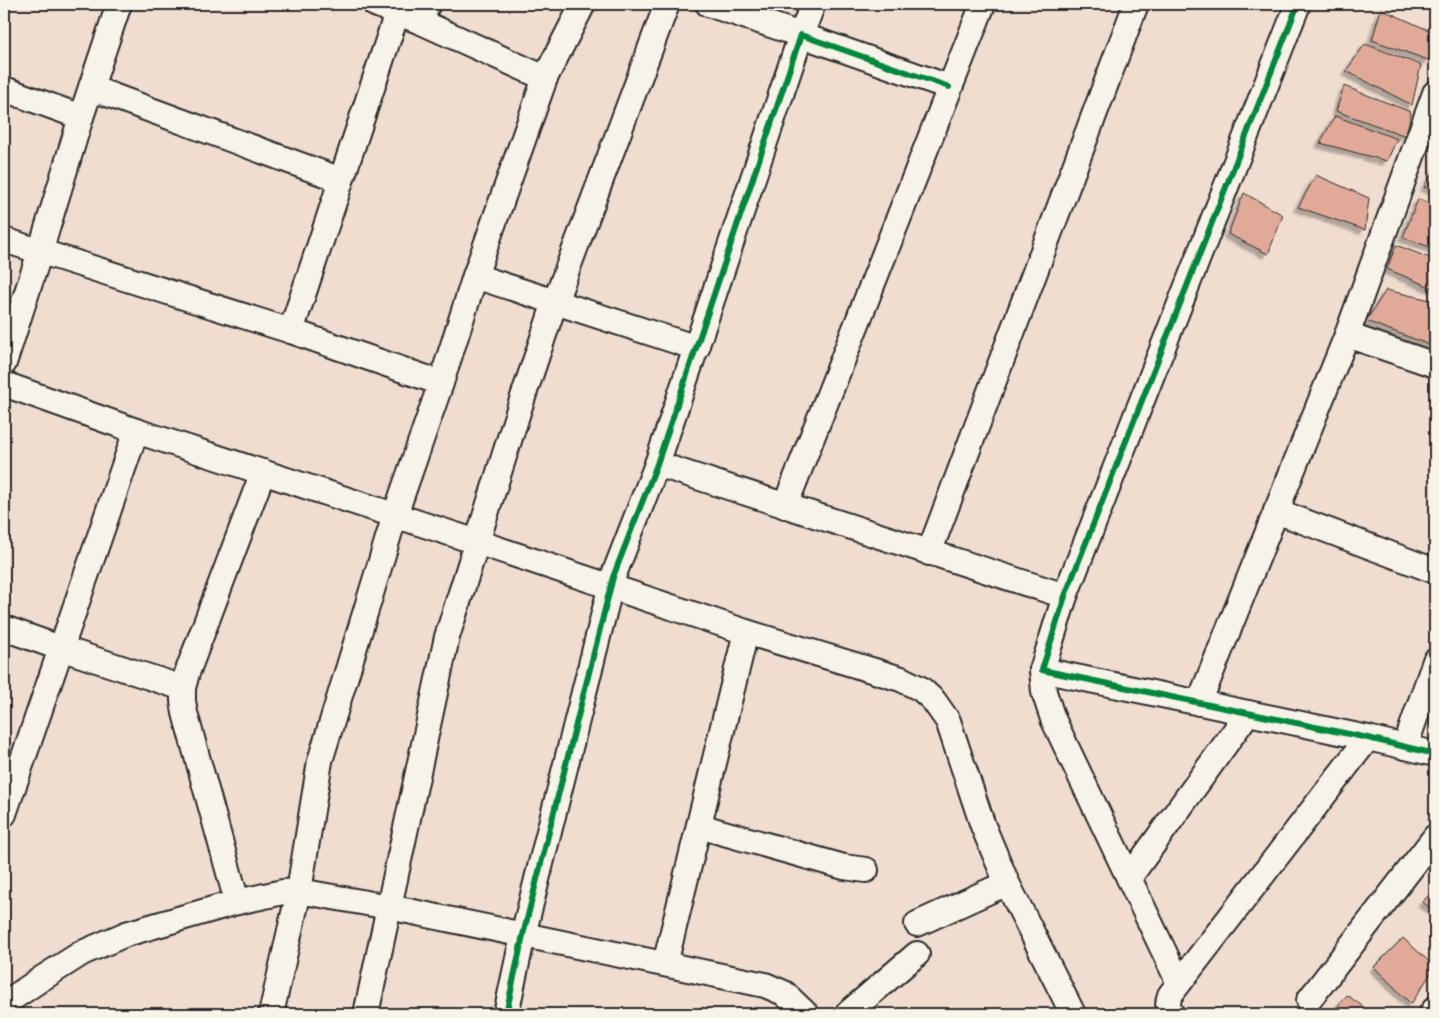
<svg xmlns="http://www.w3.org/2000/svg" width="1439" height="1018" viewBox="0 0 1439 1018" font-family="Mali,sans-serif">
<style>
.building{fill:#e1aa98;stroke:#2b2b2b;filter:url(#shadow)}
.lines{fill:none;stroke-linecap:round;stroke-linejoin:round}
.minor-casing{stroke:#2b2b2b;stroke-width:28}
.minor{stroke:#f7f3e8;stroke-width:24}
.cycleway-casing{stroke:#f7f3e8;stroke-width:9}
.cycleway{stroke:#00873e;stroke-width:6}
</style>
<defs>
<filter id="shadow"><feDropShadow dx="-4.5" dy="4.5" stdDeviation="1" flood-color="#0004"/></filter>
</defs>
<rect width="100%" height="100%" fill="#f0ddd0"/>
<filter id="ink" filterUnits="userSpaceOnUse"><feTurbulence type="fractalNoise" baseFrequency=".02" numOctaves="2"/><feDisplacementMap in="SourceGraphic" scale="10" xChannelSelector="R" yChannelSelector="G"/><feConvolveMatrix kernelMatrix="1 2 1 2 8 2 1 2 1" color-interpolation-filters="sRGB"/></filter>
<g filter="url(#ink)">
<g class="building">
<polygon points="1381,9 1435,33 1435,47 1428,60 1372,40"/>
<polygon points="1365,44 1421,65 1412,105 1346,71"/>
<polygon points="1344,86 1411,112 1406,136 1336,111"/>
<polygon points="1335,116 1397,139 1387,161 1320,143"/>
<polygon points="1435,165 1435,190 1424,187 1435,170"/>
<polygon points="1316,175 1369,198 1365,230 1298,207"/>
<polygon points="1244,193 1283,215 1268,254 1228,234"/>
<polygon points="1418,199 1435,206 1435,249 1403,237"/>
<polygon points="1396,245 1435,260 1435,289 1387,269"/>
<polygon points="1386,290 1435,301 1435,342 1433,346 1366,321"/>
<polygon points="1435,890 1435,911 1422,902"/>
<polygon points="1403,938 1435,967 1411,1004 1374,967"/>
<polygon points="1347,995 1373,1014 1331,1014"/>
</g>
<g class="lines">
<defs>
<g id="minor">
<polyline points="375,4 397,13"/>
<polyline points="708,4 801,35 813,4"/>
<polyline points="1298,4 1065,596 1042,670 1368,738 1435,754"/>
<polyline points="419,21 545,78"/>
<polyline points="91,88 341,180"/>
<polyline points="4,89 81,117"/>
<polyline points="1435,93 1347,335 1435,365"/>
<polyline points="4,240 291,331 441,383"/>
<polyline points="475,276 697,348"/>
<polyline points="291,331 397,13 419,21 428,4"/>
<polyline points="4,363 40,252 81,117 119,4"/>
<polyline points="4,384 136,431 477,542 746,632 665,964"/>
<polyline points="657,464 1065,596"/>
<polyline points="785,506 983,4"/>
<polyline points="1276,511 1435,571"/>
<polyline points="929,553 1136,4"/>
<polyline points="4,628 60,648 183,688 183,701 185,713 237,902"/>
<polyline points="746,632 901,679 921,689 934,701 948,721 983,826 1007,883 1073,1014"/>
<polyline points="1042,670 1044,692 1053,719 1179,983"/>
<polyline points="183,688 187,673 263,472"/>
<polyline points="1199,703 1347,335"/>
<polyline points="1405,747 1435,661"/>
<polyline points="4,814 136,431"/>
<polyline points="699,826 844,867 866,870"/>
<polyline points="1129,878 1248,713"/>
<polyline points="917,924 1007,883"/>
<polyline points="1309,1000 1435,837"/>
<polyline points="4,1004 41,979 82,953 126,934 237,902 283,892 299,891 389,907 765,985 784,993 806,1014"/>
<polyline points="271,1014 299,891 320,761 395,515 441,383 475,276 545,78 583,4"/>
<polyline points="366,1014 447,637 519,409 555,302 667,4"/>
<polyline points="506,1014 523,935 613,577 657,464 801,35 949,87"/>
<polyline points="847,1014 917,954"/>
<path d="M1172,1014C1167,1008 1167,1003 1170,995L1368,738"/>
<polyline points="1431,1014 1435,1009"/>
</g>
</defs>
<use href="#minor" class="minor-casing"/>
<use href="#minor" class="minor"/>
<defs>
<g id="cycleway">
<polyline points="1298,4 1065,596 1042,670 1368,738 1435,754"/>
<polyline points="506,1014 523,935 613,577 657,464 801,35 949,87"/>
</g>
</defs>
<use href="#cycleway" class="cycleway-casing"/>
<use href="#cycleway" class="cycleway"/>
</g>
</g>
<rect width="1439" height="1018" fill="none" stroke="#f7f3e8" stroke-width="20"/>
<rect x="10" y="10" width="1419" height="998" fill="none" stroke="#2b2b2b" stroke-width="2" filter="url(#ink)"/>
</svg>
